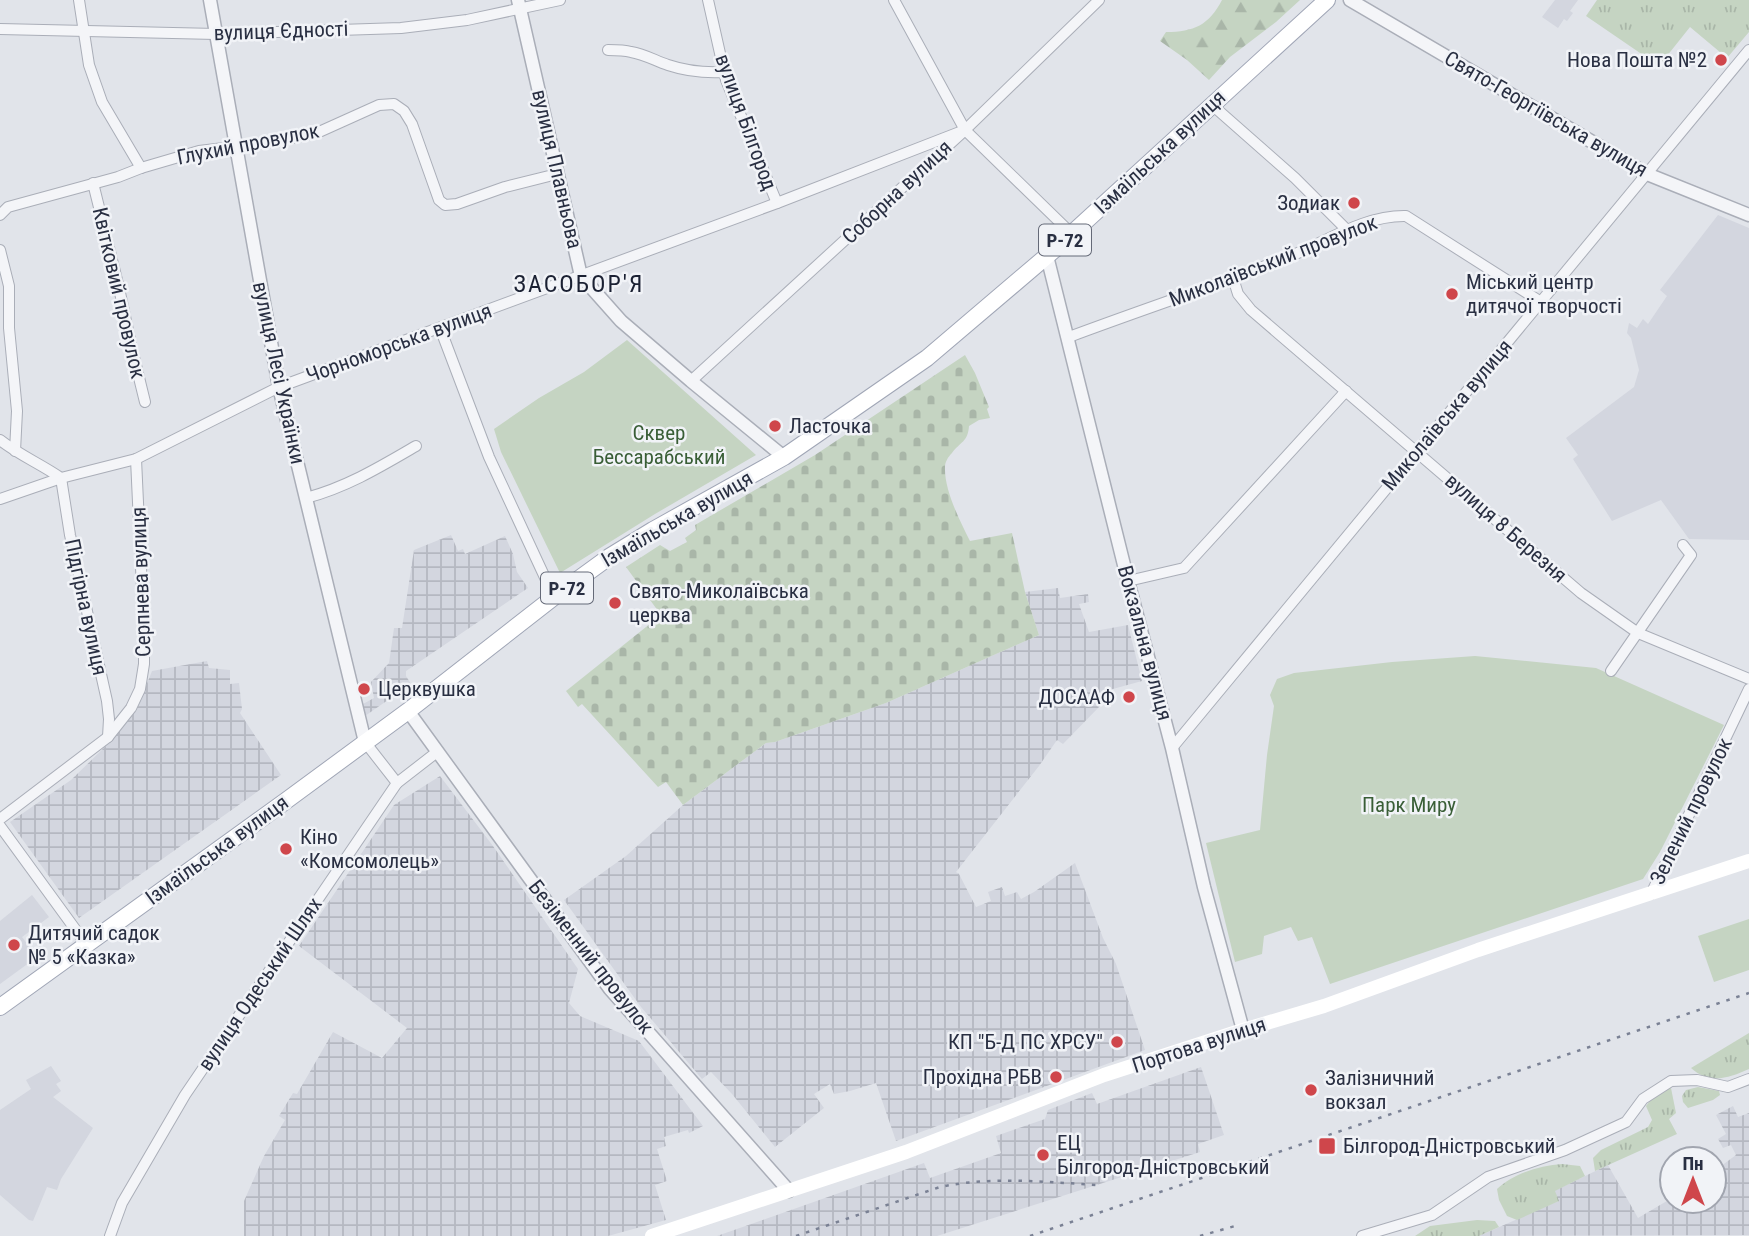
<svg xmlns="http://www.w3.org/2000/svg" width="1749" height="1236" viewBox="0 0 1749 1236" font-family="'Roboto Condensed',sans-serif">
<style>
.built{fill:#d3d6df}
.industrial{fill:url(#industrial-grid)}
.grass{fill:url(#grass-tufts)}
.forest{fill:url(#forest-firs)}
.cemetery{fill:url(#cemetery-stones)}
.green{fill:#c5d4c2}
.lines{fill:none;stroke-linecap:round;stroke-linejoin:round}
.minor-casing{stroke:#aaaeb8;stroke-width:12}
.tertiary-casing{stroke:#aaaeb8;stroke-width:15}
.primary-casing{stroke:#a0a6b6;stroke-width:18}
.minor{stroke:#f4f5f8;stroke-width:10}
.tertiary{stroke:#f4f5f8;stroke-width:12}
.secondary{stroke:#fff;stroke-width:14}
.primary{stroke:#fff;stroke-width:16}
.rail{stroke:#7a8194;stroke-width:2.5;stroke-dasharray:3.5 7;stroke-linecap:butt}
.poi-dot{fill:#cf464b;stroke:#f1f3f7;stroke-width:2.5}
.labels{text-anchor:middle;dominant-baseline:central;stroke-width:5;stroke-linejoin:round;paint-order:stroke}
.shield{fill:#f1f3f7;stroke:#656a78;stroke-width:2}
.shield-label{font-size:19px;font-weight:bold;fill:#292f42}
.street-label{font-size:21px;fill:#292f42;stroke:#f1f3f7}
.poi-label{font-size:21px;fill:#292f42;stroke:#f1f3f7;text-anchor:start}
.park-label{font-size:21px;fill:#395e36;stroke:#f1f3f7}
.quarter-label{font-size:24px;letter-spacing:2px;fill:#1b2133;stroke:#f1f3f7}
</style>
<defs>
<pattern id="industrial-grid" width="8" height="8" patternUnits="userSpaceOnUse" patternTransform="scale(1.75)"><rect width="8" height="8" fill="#d3d6df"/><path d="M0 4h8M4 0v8" fill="none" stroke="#b5b8c1"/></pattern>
<pattern id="grass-tufts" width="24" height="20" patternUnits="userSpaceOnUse" patternTransform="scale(1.75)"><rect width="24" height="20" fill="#c5d4c2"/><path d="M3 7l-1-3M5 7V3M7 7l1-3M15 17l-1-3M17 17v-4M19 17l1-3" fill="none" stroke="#a9b6a8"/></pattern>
<pattern id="forest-firs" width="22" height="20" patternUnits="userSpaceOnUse" patternTransform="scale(1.75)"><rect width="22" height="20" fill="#c5d4c2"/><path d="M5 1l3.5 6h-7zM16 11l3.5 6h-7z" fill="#a9b6a8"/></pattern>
<pattern id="cemetery-stones" width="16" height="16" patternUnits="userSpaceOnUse" patternTransform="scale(1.75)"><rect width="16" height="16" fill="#c5d4c2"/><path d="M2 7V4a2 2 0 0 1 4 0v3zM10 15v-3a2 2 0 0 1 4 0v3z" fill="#a9b6a8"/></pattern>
</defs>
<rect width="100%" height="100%" fill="#e1e4ea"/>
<g class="built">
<polygon points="1555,0 1578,0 1570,11 1573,13 1567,21 1564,19 1558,28 1542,17"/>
<polygon points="1718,215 1749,228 1749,540 1689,539 1661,500 1612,521 1573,459 1578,455 1566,438 1634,387 1639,370 1631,338 1627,333 1629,323 1637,328 1643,319 1648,324 1667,296 1660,290"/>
<polygon points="32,895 49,917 22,937 37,957 0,984 0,921"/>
<polygon points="51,1066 61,1081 56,1084 61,1091 53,1097 93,1128 61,1179 57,1190 47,1187 33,1221 29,1220 0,1195 0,1110 31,1089 26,1080"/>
</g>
<g class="industrial">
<polygon points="451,535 458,551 463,549 465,554 505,536 513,554 517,572 528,588 406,671 406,676 411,684 365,716 363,704 374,698 371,682 389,663 394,628 402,628 414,550"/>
<polygon points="1058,588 1060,598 1088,594 1089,602 1079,604 1089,632 1128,625 1142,681 1091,695 1100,706 1063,744 1057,740 1039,766 956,872 959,874 976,907 991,901 988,892 1002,887 1005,896 1017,892 1021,899 1034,892 1075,863 1103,938 1116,964 1145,1050 896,1141 876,1083 850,1091 834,1094 830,1084 814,1094 824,1108 775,1147 732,1094 711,1072 702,1079 641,1007 564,900 626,856 683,805 766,743 775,742 886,703 1039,635 1025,592"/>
<polygon points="207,661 209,668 230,670 230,684 239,683 242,709 240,713 281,775 79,918 10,822 71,780 113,739 136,711 152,671"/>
<polygon points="440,776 493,846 578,969 569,1003 580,1016 639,1041 703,1126 689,1133 688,1130 664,1137 666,1146 657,1149 667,1181 655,1185 666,1220 608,1236 244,1236 244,1201 264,1156 285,1120 279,1116 293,1093 297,1094 333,1032 382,1058 407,1028 299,946 394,805"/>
<polygon points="1201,1067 1224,1135 1198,1144 1200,1152 937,1236 717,1236 924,1163 930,1178 1001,1153 996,1136 1045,1119 1048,1110 1092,1093 1097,1104"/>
<polygon points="1733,1106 1738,1117 1749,1113 1749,1235 1479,1236 1558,1201 1554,1191 1608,1165 1638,1218 1672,1198 1672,1201 1714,1201 1714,1165 1717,1169 1736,1155 1731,1145 1723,1148 1718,1139 1726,1134 1716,1115"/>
</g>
<g class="grass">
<polygon points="1597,0 1749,0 1749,32 1727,58 1690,27 1659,66 1586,16"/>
<path d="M1749,1033V1069C1729,1078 1709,1085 1691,1068Z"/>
<polygon points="1698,1087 1719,1091 1720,1095 1713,1100 1688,1108 1683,1102 1682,1096 1686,1090"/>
<path d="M1671,1088L1676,1113L1669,1119L1677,1134L1595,1171L1593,1158L1601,1150L1648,1127L1652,1120L1646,1106C1653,1097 1660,1091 1671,1088Z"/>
<path d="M1562,1164L1580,1166L1585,1176L1555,1191L1559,1201L1517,1220L1507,1216L1499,1200L1497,1189C1514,1173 1539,1166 1562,1164Z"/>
<polygon points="1477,1220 1495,1221 1499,1227 1479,1236 1415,1236 1430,1226"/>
</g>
<path class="forest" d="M1222,0H1300L1276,22L1230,57L1209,80L1187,60L1160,41L1166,32C1194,32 1209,25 1222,0Z"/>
<path class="cemetery" d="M965,355L975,373L989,407L987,409L990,418L979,420L969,426C968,442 960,442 952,453C948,457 945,462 945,467C944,490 960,521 970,541L1012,533L1025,592L1039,635L886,703L775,742L766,743L683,805L666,782L658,787L582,704L578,707L566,691L661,615L626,567L660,545L670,551L687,542L685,538L696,530L695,525L815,455Z"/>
<g class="green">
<polygon points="627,340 756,455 655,514 560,573 501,452 494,429 539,398 584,372"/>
<polygon points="1475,656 1596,668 1724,725 1660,852 1643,879 1330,984 1312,937 1298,941 1291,927 1264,936 1262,954 1235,962 1206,843 1260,830 1267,755 1274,706 1270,695 1277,679 1294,673 1392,662"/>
<polygon points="1749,919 1749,970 1714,982 1698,936"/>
</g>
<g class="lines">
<defs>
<g id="minor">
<polyline points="79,0 89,65 102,102 141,168"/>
<polyline points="708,0 726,80 777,203"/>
<polyline points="894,0 965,130 1072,234"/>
<polyline points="0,29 216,34 401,28 467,20 560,0"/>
<path d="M608,50C616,50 624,50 631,52C644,54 656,61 668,65C686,71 706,73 724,72"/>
<polyline points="1211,104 1295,178 1347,230"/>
<polyline points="93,183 119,288 132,349 145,402"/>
<polyline points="0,215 8,207 118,177 141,168 199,151 280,141 319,132 379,105 394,104 404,111 412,124 439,200 445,205 457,204 505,187 557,174"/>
<polyline points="0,250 9,286 9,328 17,411 15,451"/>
<polyline points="1233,278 1238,294 1251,310 1581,593 1638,633 1749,679"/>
<polyline points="440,328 489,457 554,597"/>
<path d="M1069,337C1141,310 1214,286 1286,258C1325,243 1363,215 1406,216L1541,302"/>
<polyline points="691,381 965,130 1099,0"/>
<path d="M0,440C19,455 41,464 61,478L136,459L279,387L777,203L965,130"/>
<path d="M306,498C347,487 380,467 416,446"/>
<polyline points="0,499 61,478 70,535 107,701 109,719 108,737"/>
<polyline points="1128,581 1184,568 1346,391"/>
<polyline points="1611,671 1691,555 1683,545"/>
<polyline points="1172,748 1749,50"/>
<polyline points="397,783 437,752"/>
<polyline points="0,819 108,737 131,708 140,689 144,664 144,632 136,459"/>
<polyline points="0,826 86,944"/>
<polyline points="1651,894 1749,689"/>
<polyline points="110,1236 122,1203 185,1095 397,783 365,742"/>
<polyline points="1362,1236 1432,1215 1488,1177 1565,1150 1626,1122 1643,1099 1671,1081 1697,1080 1728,1087 1749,1079"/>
</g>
<g id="tertiary">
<polyline points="210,0 279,387 365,742"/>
<polyline points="518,0 581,276 621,321 691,381 784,457"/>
<polyline points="1350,0 1647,174 1749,215"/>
<polyline points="1047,256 1128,581 1172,748 1204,887 1243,1030"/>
<polyline points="408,711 610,989 789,1191"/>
</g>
<polyline id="primary" points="0,1007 287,800 408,711 554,597 609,557 653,530 784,457 927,358 1054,250 1327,0"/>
</defs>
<use href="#minor" class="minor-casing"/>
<use href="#tertiary" class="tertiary-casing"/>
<use href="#primary" class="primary-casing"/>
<use href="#minor" class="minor"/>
<use href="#tertiary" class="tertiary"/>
<polyline class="secondary" points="652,1236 906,1152 1104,1075 1243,1030 1324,1006 1478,950 1749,861"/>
<use href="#primary" class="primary"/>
<g class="rail">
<path d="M796,1236L940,1187C992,1176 1044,1182 1097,1185"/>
<polyline points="1030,1236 1749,993"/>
<polyline points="1200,1236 1235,1226"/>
</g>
</g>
<g class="poi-dot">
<circle cx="1721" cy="60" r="7"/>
<circle cx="1354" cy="203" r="7"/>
<circle cx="1452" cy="294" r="7"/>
<circle cx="775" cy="426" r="7"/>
<circle cx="615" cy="603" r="7"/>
<circle cx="364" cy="689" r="7"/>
<circle cx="1129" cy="697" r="7"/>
<circle cx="286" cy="849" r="7"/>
<circle cx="14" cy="945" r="7"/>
<circle cx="1117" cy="1042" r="7"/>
<circle cx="1056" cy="1077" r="7"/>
<circle cx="1311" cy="1090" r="7"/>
<rect x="1318" y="1137" width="18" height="18" rx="3.5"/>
<circle cx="1043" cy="1155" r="7"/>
</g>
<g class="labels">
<g class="shield">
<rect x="1039" y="224.5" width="52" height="31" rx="5"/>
<rect x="541" y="572.5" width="52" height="31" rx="5"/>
</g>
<g class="shield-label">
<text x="1065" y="240">Р-72</text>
<text x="567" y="588">Р-72</text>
</g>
<g class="street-label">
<text transform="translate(281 31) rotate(-2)">вулиця Єдності</text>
<text transform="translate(1546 114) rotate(30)">Свято-Георгіївська вулиця</text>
<text transform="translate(746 122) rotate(70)">вулиця Білгород</text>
<text transform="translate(248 144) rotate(-11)">Глухий провулок</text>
<text transform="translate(1160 152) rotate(-43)">Ізмаїльська вулиця</text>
<text transform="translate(557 169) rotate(77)">вулиця Плавньова</text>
<text transform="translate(897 192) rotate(-43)">Соборна вулиця</text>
<text transform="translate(1273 261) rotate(-21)">Миколаївський провулок</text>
<text transform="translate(119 293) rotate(77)">Квітковий провулок</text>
<text transform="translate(399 343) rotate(-20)">Чорноморська вулиця</text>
<text transform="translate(279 373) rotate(78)">вулиця Лесі Українки</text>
<text transform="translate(1447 415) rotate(-50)">Миколаївська вулиця</text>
<text transform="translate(677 519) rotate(-30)">Ізмаїльська вулиця</text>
<text transform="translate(1506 528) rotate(41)">вулиця 8 Березня</text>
<text transform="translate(141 582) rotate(-92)">Серпнева вулиця</text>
<text transform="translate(86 607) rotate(78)">Підгірна вулиця</text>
<text transform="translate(1145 643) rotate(75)">Вокзальна вулиця</text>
<text transform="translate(1691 811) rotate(-64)">Зелений провулок</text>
<text transform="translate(217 850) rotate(-36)">Ізмаїльська вулиця</text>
<text transform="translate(591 957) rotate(52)">Безіменний провулок</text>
<text transform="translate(260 984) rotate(-56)">вулиця Одеський Шлях</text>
<text transform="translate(1199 1045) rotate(-18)">Портова вулиця</text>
</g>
<g class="poi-label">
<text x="1707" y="60" text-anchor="end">Нова Пошта №2</text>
<text x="1340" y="203" text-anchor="end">Зодиак</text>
<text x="1466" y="282">Міський центр<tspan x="1466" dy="24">дитячої творчості</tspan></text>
<text x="789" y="426">Ласточка</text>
<text x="629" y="591">Свято-Миколаївська<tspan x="629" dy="24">церква</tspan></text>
<text x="378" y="689">Церквушка</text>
<text x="1115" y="697" text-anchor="end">ДОСААФ</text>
<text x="300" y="837">Кіно<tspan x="300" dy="24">«Комсомолець»</tspan></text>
<text x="28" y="933">Дитячий садок<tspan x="28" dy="24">№ 5 «Казка»</tspan></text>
<text x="1103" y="1042" text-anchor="end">КП "Б-Д ПС ХРСУ"</text>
<text x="1042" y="1077" text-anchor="end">Прохідна РБВ</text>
<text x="1325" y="1078">Залізничний<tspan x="1325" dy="24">вокзал</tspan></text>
<text x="1057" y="1143">ЕЦ<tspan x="1057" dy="24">Білгород-Дністровський</tspan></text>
<text x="1343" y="1146">Білгород-Дністровський</text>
</g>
<g class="park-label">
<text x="659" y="433">Сквер<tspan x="659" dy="24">Бессарабський</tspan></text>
<text x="1409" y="805">Парк Миру</text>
</g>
<g class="quarter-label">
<text x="579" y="284">ЗАСОБОР'Я</text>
</g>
</g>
<g transform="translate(1693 1180)"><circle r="33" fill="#f1f3f7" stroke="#a1a5af" stroke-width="2"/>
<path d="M0-5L12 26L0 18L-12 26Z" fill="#cf464b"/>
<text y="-10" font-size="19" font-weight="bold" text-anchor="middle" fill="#292f42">Пн</text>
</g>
</svg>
